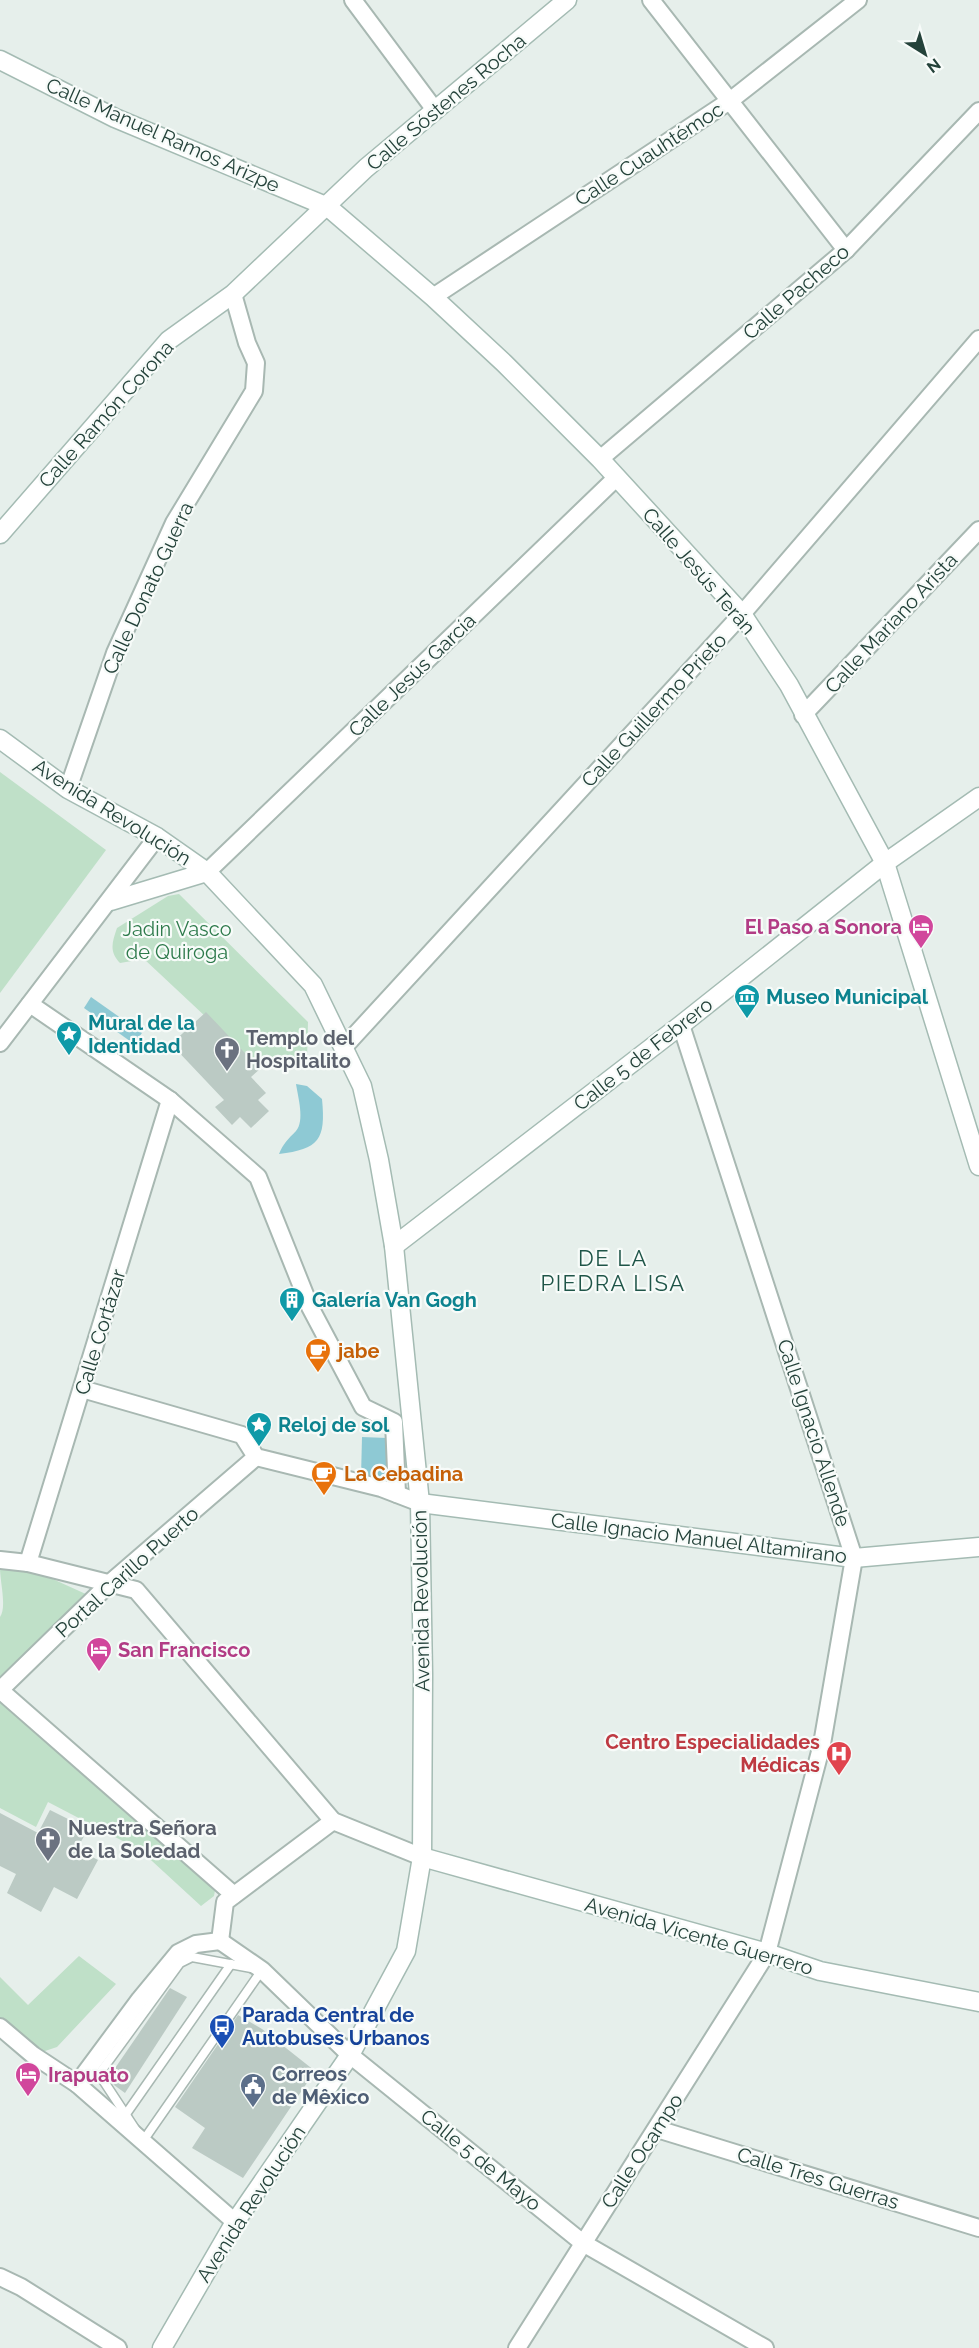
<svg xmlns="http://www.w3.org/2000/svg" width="979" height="2348" viewBox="0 0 979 2348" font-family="Raleway,sans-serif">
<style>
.green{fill:#bfe0c8}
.water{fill:#8ec9d4}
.building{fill:#bbcac4}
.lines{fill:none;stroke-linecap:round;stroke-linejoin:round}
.lane-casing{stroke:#a8b8b2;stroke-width:11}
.street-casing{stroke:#a8b8b2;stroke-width:20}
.secondary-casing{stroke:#a4bbb3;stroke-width:21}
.lane{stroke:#fff;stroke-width:8}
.street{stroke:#fff;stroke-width:16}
.secondary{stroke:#fff;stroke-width:18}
.labels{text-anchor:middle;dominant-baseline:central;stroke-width:4.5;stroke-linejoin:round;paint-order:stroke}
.street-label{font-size:20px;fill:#24423a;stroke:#f7fbf9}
.hotel-label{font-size:20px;font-weight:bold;fill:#b23c85;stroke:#f7fbf9;text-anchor:start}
.park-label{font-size:20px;fill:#2d7a4b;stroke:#f7fbf9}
.culture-label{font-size:20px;font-weight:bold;fill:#0d838f;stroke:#f7fbf9;text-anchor:start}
.worship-label{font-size:20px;font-weight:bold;fill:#5b616d;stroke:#f7fbf9;text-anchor:start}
.food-label{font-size:20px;font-weight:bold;fill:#c56008;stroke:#f7fbf9;text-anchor:start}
.health-label{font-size:20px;font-weight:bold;fill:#be3a42;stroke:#f7fbf9;text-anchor:end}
.transit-label{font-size:20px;font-weight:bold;fill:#164399;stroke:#f7fbf9;text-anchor:start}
.service-label{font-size:20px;font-weight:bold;fill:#4e5e75;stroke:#f7fbf9;text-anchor:start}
.quarter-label{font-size:22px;letter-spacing:1.5px;fill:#1f5548;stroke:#f7fbf9}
</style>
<rect width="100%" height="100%" fill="#e6efeb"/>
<g class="green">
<polygon points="0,772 106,850 0,993"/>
<path d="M179,894L308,1022L307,1060L253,1061L144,959L120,963C109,951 112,943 117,928L168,896Z"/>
<path d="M0,1568L35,1571L88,1595L1,1691L216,1885L214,1896L201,1906L140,1850L48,1802L36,1827L0,1808V1617C7,1607 0,1582 0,1568Z"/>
<polygon points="79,1956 116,1984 57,2047 33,2055 0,2028 0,1977 28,2005"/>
</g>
<g class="water">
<polygon points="91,997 142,1033 134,1044 84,1008"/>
<path d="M296,1084L307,1086L322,1099C326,1140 319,1149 279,1154C283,1144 288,1139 296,1131C305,1121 298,1097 296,1084Z"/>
<polygon points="362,1437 387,1438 386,1478 361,1477"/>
</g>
<g class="building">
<polygon points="206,1012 260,1069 251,1077 266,1093 258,1100 269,1111 251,1128 240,1117 232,1125 215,1107 224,1100 171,1044"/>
<polygon points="50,1810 88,1829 77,1849 98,1860 77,1899 54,1887 41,1912 7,1893 16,1874 0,1866 0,1813 38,1833"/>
<polygon points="170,1988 187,1997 125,2093 114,2085 109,2077"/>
<polygon points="238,2015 262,2029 315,2071 243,2178 192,2148 205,2128 175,2107"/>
</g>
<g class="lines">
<defs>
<g id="lane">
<polygon points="192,1957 262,1970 143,2141 99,2074 180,1963"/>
<polyline points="126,2114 231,1964"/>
</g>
<g id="street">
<polyline points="353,0 435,110"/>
<polyline points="651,0 846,250"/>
<polyline points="433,297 731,100 858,0"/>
<polyline points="600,459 846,250 979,111"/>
<polyline points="803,715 979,530"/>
<polyline points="68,789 115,653 174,523 254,391 256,363 247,343 233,294"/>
<polyline points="207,872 616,478"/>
<polyline points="30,1004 170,1100 258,1177 310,1307 363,1407 394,1422 397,1494"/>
<polyline points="0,1043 157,837"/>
<polyline points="344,1047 742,614 979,339"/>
<polyline points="82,1389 242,1435 256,1457 381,1488 420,1503"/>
<polyline points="0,1560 28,1563 136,1590 333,1821 422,1857"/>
<polyline points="28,1563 170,1100"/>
<polyline points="234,1895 0,1690 111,1582 256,1457"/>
<polyline points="220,1941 262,1970 350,2055 583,2243 765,2348"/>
<polyline points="220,1941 225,1902 333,1821"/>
<polyline points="0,2027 33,2055 77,2084 235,2222"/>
<polyline points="77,2084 140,1999 178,1953 196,1944 220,1941"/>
<polyline points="657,2129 979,2228"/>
<polyline points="0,2277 21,2287 118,2348"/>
<polyline points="517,2348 767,1953 822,1744 854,1558 681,1025"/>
</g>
<g id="secondary">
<polyline points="0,60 115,118 328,207 433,297 504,363 600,459 742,614 789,685 885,863 979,1166"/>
<polyline points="0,534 169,340 233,294 366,168 567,0"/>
<polyline points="0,739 68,789 157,837 207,872 313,985 362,1086 379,1160 394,1246 420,1503 423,1675 422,1857 406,1951 350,2055 235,2222 162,2348"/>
<polyline points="111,901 207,872"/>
<polyline points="394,1246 681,1025 885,863 979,797"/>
<polyline points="420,1503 854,1558 979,1547"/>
<polyline points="422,1857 767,1953 820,1971 979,2002"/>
</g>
</defs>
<use href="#lane" class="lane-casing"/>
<use href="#street" class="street-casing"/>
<use href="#secondary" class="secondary-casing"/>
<use href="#lane" class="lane"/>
<use href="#street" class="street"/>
<use href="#secondary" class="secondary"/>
</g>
<defs>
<symbol id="hotel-pin" viewBox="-11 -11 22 30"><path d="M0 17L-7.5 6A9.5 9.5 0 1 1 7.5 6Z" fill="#d1479c" stroke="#f7fbf9"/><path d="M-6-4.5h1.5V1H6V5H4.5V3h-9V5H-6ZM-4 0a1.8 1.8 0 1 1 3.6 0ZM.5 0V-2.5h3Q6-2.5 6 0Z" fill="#fff"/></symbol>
<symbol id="museum-pin" viewBox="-11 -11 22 30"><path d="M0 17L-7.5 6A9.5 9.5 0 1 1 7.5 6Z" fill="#0f9aa8" stroke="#f7fbf9"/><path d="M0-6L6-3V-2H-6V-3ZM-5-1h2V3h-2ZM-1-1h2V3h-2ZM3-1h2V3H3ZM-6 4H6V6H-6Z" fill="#fff"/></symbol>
<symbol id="sight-pin" viewBox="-11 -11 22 30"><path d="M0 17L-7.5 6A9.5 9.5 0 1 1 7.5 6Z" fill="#0f9aa8" stroke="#f7fbf9"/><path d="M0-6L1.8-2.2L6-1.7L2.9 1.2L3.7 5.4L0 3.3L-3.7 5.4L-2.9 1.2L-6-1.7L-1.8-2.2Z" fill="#fff"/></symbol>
<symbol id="church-pin" viewBox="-11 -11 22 30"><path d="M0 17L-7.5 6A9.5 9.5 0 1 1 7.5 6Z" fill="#6b7280" stroke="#f7fbf9"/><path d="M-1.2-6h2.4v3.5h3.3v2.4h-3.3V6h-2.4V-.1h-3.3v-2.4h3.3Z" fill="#fff"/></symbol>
<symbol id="building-pin" viewBox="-11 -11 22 30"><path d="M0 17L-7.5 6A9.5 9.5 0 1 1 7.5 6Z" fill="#0f9aa8" stroke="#f7fbf9"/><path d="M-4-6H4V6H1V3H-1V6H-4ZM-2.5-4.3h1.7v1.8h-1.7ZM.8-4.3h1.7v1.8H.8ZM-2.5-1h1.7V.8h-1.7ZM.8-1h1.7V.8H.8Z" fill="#fff"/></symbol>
<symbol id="cafe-pin" viewBox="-11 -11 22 30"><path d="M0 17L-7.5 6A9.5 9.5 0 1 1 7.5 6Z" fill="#e8710a" stroke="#f7fbf9"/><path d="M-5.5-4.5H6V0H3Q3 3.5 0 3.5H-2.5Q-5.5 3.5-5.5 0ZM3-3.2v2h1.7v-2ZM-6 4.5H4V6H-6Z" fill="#fff"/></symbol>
<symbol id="hospital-pin" viewBox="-11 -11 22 30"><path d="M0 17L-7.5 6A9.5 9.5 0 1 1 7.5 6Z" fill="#e0444e" stroke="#f7fbf9"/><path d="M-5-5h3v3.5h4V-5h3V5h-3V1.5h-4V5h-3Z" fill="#fff"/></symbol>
<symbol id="bus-pin" viewBox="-11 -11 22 30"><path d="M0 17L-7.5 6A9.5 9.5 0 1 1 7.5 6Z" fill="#1a4fb4" stroke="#f7fbf9"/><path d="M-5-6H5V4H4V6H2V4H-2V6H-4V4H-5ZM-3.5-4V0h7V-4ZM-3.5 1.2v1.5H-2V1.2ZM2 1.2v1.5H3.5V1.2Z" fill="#fff"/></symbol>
<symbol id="civic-pin" viewBox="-11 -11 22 30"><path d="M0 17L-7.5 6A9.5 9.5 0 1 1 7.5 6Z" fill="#5c6f8a" stroke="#f7fbf9"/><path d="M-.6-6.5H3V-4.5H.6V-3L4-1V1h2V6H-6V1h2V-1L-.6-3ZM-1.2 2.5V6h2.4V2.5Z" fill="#fff"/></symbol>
</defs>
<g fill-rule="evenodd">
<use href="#hotel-pin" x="906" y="912" width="30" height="40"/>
<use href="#museum-pin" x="732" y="982" width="30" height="40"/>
<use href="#sight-pin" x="54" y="1019" width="30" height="40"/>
<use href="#church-pin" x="212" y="1035" width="30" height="40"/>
<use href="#building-pin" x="277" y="1285" width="30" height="40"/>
<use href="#cafe-pin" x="303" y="1336" width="30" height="40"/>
<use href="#sight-pin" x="244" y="1410" width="30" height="40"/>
<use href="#cafe-pin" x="309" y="1459" width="30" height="40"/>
<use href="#hotel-pin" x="84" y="1635" width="30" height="40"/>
<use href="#hospital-pin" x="824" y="1739" width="30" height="40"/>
<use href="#church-pin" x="33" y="1825" width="30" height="40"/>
<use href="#bus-pin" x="207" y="2012" width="30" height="40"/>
<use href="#hotel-pin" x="13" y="2060" width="30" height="40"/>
<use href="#civic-pin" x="238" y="2071" width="30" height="40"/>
</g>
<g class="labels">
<g class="street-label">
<text transform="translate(446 102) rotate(-40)">Calle Sóstenes Rocha</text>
<text transform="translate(163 135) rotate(24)">Calle Manuel Ramos Arizpe</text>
<text transform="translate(649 154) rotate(-33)">Calle Cuauhtémoc</text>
<text transform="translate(796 292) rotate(-41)">Calle Pacheco</text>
<text transform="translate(106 414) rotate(-48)">Calle Ramón Corona</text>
<text transform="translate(699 571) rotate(49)">Calle Jesús Terán</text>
<text transform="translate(148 588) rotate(-65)">Calle Donato Guerra</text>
<text transform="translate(891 623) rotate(-47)">Calle Mariano Arista</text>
<text transform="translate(412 675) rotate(-44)">Calle Jesús García</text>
<text transform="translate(654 710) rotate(-47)">Calle Guillermo Prieto</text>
<text transform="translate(112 812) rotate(32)">Avenida Revolución</text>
<text transform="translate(643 1054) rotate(-38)">Calle 5 de Febrero</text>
<text transform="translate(100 1332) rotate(-73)">Calle Cortázar</text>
<text transform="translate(814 1433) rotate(72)">Calle Ignacio Allende</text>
<text transform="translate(699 1538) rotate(7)">Calle Ignacio Manuel Altamirano</text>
<text transform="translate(127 1572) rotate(-42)">Portal Carillo Puerto</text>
<text transform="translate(421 1601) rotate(-91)">Avenida Revolución</text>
<text transform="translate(699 1936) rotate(16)">Avenida Vicente Guerrero</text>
<text transform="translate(642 2151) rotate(-57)">Calle Ocampo</text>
<text transform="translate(481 2160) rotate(39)">Calle 5 de Mayo</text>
<text transform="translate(818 2178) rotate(17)">Calle Tres Guerras</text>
<text transform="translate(251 2204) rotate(-57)">Avenida Revolución</text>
</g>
<g class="hotel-label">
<text x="902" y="927" text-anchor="end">El Paso a Sonora</text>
<text x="118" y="1650">San Francisco</text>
<text x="48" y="2075">Irapuato</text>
</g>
<g class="park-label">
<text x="177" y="929">Jadin Vasco<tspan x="177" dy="23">de Quiroga</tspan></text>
</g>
<g class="culture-label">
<text x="766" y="997">Museo Municipal</text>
<text x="88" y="1023">Mural de la<tspan x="88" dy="23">Identidad</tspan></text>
<text x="312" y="1300">Galería Van Gogh</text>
<text x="278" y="1425">Reloj de sol</text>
</g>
<g class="worship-label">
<text x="246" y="1038">Templo del<tspan x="246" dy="23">Hospitalito</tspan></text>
<text x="68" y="1828">Nuestra Señora<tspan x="68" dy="23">de la Soledad</tspan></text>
</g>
<g class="food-label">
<text x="338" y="1351">jabe</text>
<text x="344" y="1474">La Cebadina</text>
</g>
<g class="health-label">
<text x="820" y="1742">Centro Especialidades<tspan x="820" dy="23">Médicas</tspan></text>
</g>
<g class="transit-label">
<text x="242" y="2015">Parada Central de<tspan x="242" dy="23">Autobuses Urbanos</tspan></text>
</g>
<g class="service-label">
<text x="272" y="2074">Correos<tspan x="272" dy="23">de Mêxico</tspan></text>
</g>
<g class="quarter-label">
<text x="613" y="1258">DE LA<tspan x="613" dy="25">PIEDRA LISA</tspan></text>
</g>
</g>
<g transform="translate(925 54) rotate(143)" stroke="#f7fbf9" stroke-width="4.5" paint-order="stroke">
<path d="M0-4.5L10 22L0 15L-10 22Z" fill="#24423a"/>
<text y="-9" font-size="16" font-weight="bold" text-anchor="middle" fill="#24423a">N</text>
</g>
</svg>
